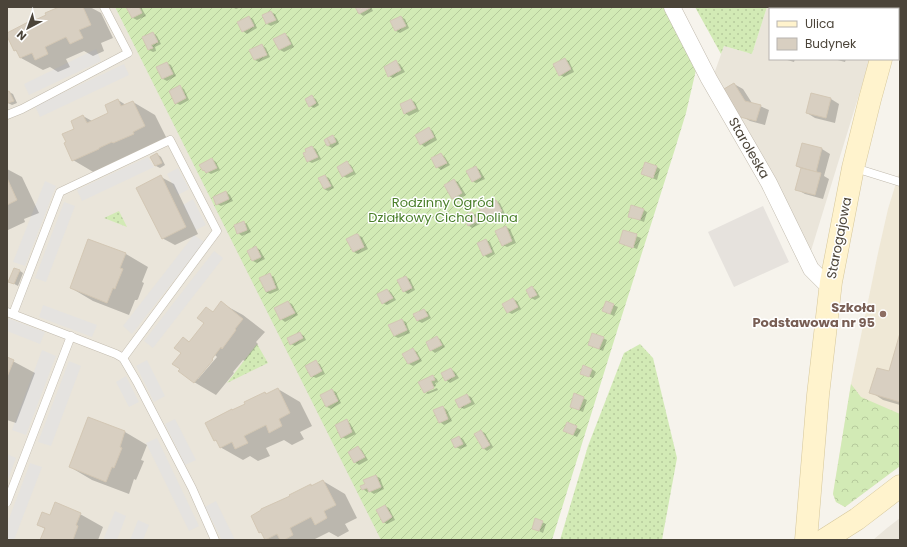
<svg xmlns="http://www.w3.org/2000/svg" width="907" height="547" viewBox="0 0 907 547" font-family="Poppins,sans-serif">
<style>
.residential{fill:#eae5da}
.industrial{fill:#e6e2dd}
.education{fill:#efe8d6}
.grass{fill:url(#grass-dots)}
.forest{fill:url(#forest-crowns)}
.garden{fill:url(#garden-furrows)}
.parking{fill:#e5e3e0}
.shadow{fill:#0003;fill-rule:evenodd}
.building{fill:#d8cfc1;stroke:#d3c7b4}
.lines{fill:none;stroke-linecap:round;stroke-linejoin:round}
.lane-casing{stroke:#c2bbae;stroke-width:9}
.street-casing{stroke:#c2bbae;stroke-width:17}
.secondary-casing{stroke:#d6c79b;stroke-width:23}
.lane{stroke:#fff;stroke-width:8}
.street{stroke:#fff;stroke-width:16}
.secondary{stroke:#fff3cd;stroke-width:22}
.education-dot{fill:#8d6e63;stroke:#fff;stroke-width:1.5}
.labels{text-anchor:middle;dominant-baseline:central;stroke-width:3;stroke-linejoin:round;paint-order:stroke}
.street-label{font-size:13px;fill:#4b4439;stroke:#fff}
.park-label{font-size:13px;fill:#4a7f2a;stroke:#fff}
.education-label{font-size:13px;font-weight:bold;fill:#785e54;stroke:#fff;text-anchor:end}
</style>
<defs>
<pattern id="grass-dots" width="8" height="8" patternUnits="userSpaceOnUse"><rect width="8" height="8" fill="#d2eab5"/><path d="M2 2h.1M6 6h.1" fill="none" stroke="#b6ca9c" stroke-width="1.8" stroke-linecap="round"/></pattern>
<pattern id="forest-crowns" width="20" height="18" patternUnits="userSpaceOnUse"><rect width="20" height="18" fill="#d2eab5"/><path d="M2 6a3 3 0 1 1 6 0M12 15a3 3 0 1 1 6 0" fill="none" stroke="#b6ca9c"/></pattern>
<pattern id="garden-furrows" width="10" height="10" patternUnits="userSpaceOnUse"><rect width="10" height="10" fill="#d2eab5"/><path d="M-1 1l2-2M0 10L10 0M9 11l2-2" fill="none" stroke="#b6ca9c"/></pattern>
</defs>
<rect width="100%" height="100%" fill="#f6f3ec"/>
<g class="residential">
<polygon points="7,7 115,7 383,540 7,540"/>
<polygon points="767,7 886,7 885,9 770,9 770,59 870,59 810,254 714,74 724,46 752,54"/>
<polygon points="900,518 900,540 873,540 887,528"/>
</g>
<polygon class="industrial" points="763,206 789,262 734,287 708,232"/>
<polygon class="education" points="900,170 900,466 845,507 836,502 833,494 851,384 878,253 888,209"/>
<g class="grass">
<polygon points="695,7 767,7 752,54 724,46 721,54"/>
<polygon points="119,211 127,227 104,218"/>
<polygon points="257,344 268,363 227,383"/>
<polygon points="640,344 653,358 677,458 662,540 560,540 588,446 624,353"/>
</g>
<polygon class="forest" points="851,384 861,397 900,414 900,466 845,507 836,502 833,494"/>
<polygon class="garden" points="115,7 666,7 696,70 686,113 675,149 618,328 552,540 381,540"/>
<g class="parking">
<polygon points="96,49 101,61 29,95 24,84"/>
<polygon points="124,64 129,75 40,117 35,106"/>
<polygon points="148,157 154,167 82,201 77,190"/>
<polygon points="178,168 189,189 178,195 167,174"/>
<polygon points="45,181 56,186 25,266 13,262"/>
<polygon points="193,199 206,225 196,230 183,205"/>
<polygon points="64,202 75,206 46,282 35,278"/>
<polygon points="194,235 204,242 132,334 123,326"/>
<polygon points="214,251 223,258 153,348 144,341"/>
<polygon points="43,305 97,325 92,337 39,317"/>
<polygon points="7,318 45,332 40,344 7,331"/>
<polygon points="42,350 56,356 26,435 12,430"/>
<polygon points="147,360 165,396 154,402 136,366"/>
<polygon points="69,361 81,366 51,446 38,442"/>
<polygon points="126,376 139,402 129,407 116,382"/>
<polygon points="175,419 196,460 185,465 165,424"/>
<polygon points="157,438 199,526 189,531 146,443"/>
<polygon points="7,454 16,458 7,482"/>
<polygon points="30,463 42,467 14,540 7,540 7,524"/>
<polygon points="216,501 235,540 222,540 205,507"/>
<polygon points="115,511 126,516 117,540 103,540"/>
<polygon points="138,520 149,525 143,540 130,540"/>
</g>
<g class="shadow">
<polygon points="61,7 90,7 101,13 113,38 101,43 104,51 93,56 84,51 66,59 70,67 58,72 50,67 43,70 21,58 18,52 15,50 34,22"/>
<polygon points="128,7 141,7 146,16 137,20 133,18"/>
<polygon points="232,7 241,7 236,9"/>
<polygon points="356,7 371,7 373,11 363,16 359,13"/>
<polygon points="271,12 275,14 279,22 271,26 267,24 263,16"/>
<polygon points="249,17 253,19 257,28 247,34 243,31"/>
<polygon points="401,17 405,19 409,28 400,33 396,31"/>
<polygon points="153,33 157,36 161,44 155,47 156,51 153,52 149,50 143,38"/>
<polygon points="285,34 289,37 294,47 284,52 280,50 275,39"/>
<polygon points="262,45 266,48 270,57 259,62 255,60 250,50"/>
<polygon points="565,59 569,61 574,72 564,77 560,75"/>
<polygon points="784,59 795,59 794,62"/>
<polygon points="834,59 846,59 845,62"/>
<polygon points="396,62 400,64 405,72 393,78 389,76"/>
<polygon points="167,63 171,65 176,76 167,81 163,79 158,67"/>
<polygon points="734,84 743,89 752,103 760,106 769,110 765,125 750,121 741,116"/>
<polygon points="180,87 184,89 189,100 180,105 176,103"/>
<polygon points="9,92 13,94 17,103 12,105 8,103 7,93"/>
<polygon points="812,94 831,99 839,104 835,123 815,118 807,113"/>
<polygon points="312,97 316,99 319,105 314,108 310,106"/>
<polygon points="118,100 126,105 133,102 155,115 167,139 95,173 73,160 75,129 83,116 92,121 110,113"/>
<polygon points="411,100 415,102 419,111 409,116 405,113"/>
<polygon points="429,128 433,131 437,140 425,147 421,144"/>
<polygon points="333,136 337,139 339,144 332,148 328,146 325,140"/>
<polygon points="312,147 316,149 321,159 312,163 308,161"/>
<polygon points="822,149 830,154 824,176 829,179 823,199 805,194 796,189 802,169 797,166"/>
<polygon points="157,154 161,157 165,165 160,168 156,166"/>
<polygon points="441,154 445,157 450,165 441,170 437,167"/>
<polygon points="212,159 216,162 220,170 211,174 204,170"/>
<polygon points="347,163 351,165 356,174 347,178 343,176"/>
<polygon points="476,167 480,170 485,179 476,183 472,181"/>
<polygon points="657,167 660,169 657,180 642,174"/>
<polygon points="7,169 22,177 39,213 24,219 25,222 8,230"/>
<polygon points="325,176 329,178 334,188 328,191 324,189"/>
<polygon points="161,177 174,184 198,234 175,245 162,238"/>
<polygon points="454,180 458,182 466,195 456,200 452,198"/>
<polygon points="226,192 230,195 233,201 221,206 217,204"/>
<polygon points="496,201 500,203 505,214 490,221 486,219"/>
<polygon points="644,210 647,212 644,222 629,216"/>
<polygon points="472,213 476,215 480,224 472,228 468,225"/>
<polygon points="243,222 247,224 251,232 242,236 238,233"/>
<polygon points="506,227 510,229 516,243 507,247 503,245"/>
<polygon points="624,231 641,238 637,249 624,244"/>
<polygon points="358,235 362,237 368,249 358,254 354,252"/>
<polygon points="89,240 126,254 148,267 142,282 144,283 138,299 137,300 135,300 129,315 93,301 71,288"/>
<polygon points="486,240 490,242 495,254 488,258 484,255"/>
<polygon points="256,247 260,250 265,259 257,263 253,261 248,251"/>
<polygon points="20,271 23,273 18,286 9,281"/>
<polygon points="270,275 274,277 279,290 270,294 266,292"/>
<polygon points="406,277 410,279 415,290 408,294 404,291"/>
<polygon points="532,287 536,290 540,297 535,300 531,298 527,290"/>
<polygon points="387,290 391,292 396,300 387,305 383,303"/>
<polygon points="513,299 517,301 521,309 512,314 508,312"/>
<polygon points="288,302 292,304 298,315 285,322 281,319"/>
<polygon points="606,302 618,307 614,316 603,311"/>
<path d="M221,303L243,315L265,332L256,342L258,344L245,361L243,360L233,372L234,373L216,395L194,382L181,369L183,338L190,342ZM215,355L217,357L198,379H195Z"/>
<polygon points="424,310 428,312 431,318 422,323 418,321 415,315"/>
<polygon points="402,320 406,322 410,333 398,338 394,336"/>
<polygon points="300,333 304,336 306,340 295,346 291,344"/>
<polygon points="437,337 441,340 445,347 435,353 431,350"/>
<polygon points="900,337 900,405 883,400 871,392 889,372"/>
<polygon points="603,338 607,340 603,351 589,345"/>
<polygon points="413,349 417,352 422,361 413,366 409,364"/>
<polygon points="7,358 35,373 16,423 7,420"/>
<polygon points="316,362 320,364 325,374 316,378 312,376"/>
<polygon points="451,369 455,372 459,378 450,383 446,380"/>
<polygon points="592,369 596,372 593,378 585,375"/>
<polygon points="433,376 437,379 438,382 435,383 436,386 425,391 425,393 424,392"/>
<polygon points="437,388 438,390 428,394 426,393"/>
<polygon points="278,389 300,402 312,426 300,432 304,439 292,445 284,440 266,448 270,456 258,461 250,456 243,460 220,447 218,442 215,440 233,411 265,393 267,394"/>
<polygon points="332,390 336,392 341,403 331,409 327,407"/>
<polygon points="467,395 471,397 475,404 464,409 460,407"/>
<polygon points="583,398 587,400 583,412 571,407"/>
<polygon points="443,407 447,410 452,421 444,425 440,422"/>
<polygon points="88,418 125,432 147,445 141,460 144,461 136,480 134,479 129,494 92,480 70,467"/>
<polygon points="346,421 350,423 356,434 346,439 342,437"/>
<polygon points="568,423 581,430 577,437 569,433"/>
<polygon points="481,431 485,433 493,447 487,451 483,448"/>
<polygon points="459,437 463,439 467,446 460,449 456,447"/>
<polygon points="358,447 362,450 368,460 359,465 355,462 349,452"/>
<polygon points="376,476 380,478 384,489 374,494 369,491 367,492 363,489"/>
<polygon points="323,481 345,494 357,518 345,524 349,531 338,537 329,532 313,540 266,539 263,534 260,532 292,497 311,485 312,486"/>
<polygon points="385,506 389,508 395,520 387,524 383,522"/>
<polygon points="80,514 103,527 98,540 41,540 45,529 39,525 50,516"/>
<polygon points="542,522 546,524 543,533 533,528"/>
</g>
<g class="building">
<polygon points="59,7 83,7 91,25 79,30 83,38 70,44 66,37 45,47 48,54 35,60 32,53 20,58 16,50 14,51 7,36 7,33 32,20 33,21 46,15 45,13"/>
<polygon points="126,7 139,7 142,13 132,18"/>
<polygon points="355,7 369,7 370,8 359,14"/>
<polygon points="827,7 843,7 849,9 826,9"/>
<polygon points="271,11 276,20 266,24 262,15"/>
<polygon points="249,16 254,26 242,32 237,22"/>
<polygon points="401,16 406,26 395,31 390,21"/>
<polygon points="153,32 158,42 151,45 153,48 148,50 142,37"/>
<polygon points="285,33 291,44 279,50 273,39"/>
<polygon points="262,44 267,55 254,60 249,50"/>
<polygon points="565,58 571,69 559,76 553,64"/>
<polygon points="396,60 401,70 388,77 384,67"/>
<polygon points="167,62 173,74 162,79 156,67"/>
<polygon points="734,83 745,101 761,105 756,121 740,117 724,89"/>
<polygon points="180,85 186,98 175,104 169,91"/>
<polygon points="9,91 14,101 8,103 7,92"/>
<polygon points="811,93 831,98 826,118 806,113"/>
<polygon points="312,95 316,103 309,107 305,99"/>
<polygon points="118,99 121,106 133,101 145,126 133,132 134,134 113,143 112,142 99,148 99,149 72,161 64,143 66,142 62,134 74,129 71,121 83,115 87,123 108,113 105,105"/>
<polygon points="411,99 416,108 404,114 400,104"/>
<polygon points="429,127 434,137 420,145 415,135"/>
<polygon points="333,135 336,142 331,144 327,138"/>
<polygon points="327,138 330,145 327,146 324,140"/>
<polygon points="802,143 822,148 816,172 796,166"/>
<polygon points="312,146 318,157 307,162 303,153 306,152 305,149"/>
<polygon points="157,153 162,163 155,166 150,157"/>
<polygon points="441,153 447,163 436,168 431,158"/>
<polygon points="212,158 217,168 206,173 204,170 203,171 199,165"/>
<polygon points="347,161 353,171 342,177 337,167"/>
<polygon points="645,162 657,166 653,178 641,174"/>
<polygon points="476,166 481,177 472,182 466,171"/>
<polygon points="801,168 821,173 815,195 795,190"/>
<polygon points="161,175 186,227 162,239 136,188"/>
<polygon points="325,175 331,186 324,189 318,178"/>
<polygon points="7,178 17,200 7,205"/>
<polygon points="454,179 462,193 452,199 444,185"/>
<polygon points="226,191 229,199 216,205 213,197"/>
<polygon points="496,200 502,211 486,220 479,208"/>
<polygon points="631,205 644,209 640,220 628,217"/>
<polygon points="472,212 477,221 468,226 463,216"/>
<polygon points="244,221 247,230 237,234 234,225"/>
<polygon points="506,226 512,241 502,246 495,231"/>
<polygon points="623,230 637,234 633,248 619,243"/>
<polygon points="356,234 358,234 364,247 353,252 346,239"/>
<polygon points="88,239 126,253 120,268 123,269 116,286 115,289 113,288 107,303 70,288"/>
<polygon points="486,239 492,252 483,256 477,243"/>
<polygon points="256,246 261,257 252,261 247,251"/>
<polygon points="14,268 20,270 14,284 8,282"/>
<polygon points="270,273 276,288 266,292 259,278"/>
<polygon points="406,276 412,288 403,292 397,280"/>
<polygon points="532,286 537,295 530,298 526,290"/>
<polygon points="387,289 393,298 382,304 377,294"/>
<polygon points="513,298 518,307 507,313 502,304"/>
<polygon points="221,301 243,319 235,329 236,330 222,349 221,347 212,359 213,360 194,383 178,371 180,369 172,364 181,353 174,348 183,337 189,342 204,323 197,318 206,307 213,312"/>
<polygon points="288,301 295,313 280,320 274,308"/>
<polygon points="606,301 614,304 610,314 602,311"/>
<polygon points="424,309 428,316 417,321 413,314"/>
<polygon points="402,319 407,330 394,336 388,325"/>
<polygon points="300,332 303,338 290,345 287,338"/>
<polygon points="592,333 604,337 599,349 588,345"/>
<polygon points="900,333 900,402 869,393 877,368 889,371"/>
<polygon points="437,336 442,345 430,351 426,342"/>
<polygon points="413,348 419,359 408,364 402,354"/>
<polygon points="7,357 14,360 7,377"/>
<polygon points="316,360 322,371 311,377 305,366"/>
<polygon points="583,365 592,369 589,377 580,374"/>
<polygon points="451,368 455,376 445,381 441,373"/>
<polygon points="433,375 435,380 431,381 434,388 424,393 418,382"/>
<polygon points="278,388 290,413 279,419 282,426 269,433 266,425 244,436 248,443 235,449 232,442 220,448 216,440 214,441 205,423 232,409 232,410 245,404 244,402 265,392 266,394"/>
<polygon points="332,389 338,401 326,407 320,395"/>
<polygon points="574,393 584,397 579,410 570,407"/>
<polygon points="467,394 471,402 459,408 455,400"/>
<polygon points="443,406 448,419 439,423 433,410"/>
<polygon points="88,417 125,431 120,447 122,448 114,468 112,467 106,482 69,467"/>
<polygon points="347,419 352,432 341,438 335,425"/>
<polygon points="567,422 577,426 573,435 563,431"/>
<polygon points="481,430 490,445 483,449 474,434"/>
<polygon points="459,436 463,444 455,448 451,440"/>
<polygon points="358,446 365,457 354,463 348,452"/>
<polygon points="376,475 381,487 369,492 367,488 362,490 360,486 365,484 363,480"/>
<polygon points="323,480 336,505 324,511 327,518 315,525 311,517 290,528 293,535 284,540 280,540 277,534 265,540 261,532 259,533 251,516 261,510 261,509 290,496 289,495 311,484 311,486"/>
<polygon points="55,502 81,513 76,525 78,526 73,540 40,540 45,528 37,525 42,512 50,515"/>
<polygon points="385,505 392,517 383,523 376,510"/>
<polygon points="535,518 543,521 539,531 532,529"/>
</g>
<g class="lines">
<defs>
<g id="lane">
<polyline points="7,115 22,109 128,53 104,7"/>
<polyline points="855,168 900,182"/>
<polyline points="7,312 116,354 123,358 137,382 192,488 215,540"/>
<polyline points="13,314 60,192 170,140 217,231 123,358"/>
<polyline points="7,502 71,336"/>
</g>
<polyline id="street" points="672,7 709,79 769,183 811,269 824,282 831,282"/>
<g id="secondary">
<polyline points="898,9 899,7"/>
<polyline points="806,540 818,395 831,282 853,168 870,99 881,59"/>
<polyline points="824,540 857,519 900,486"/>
</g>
</defs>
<use href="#lane" class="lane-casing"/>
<use href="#street" class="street-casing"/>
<use href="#secondary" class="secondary-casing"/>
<use href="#lane" class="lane"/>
<use href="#street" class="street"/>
<use href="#secondary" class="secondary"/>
</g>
<circle class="education-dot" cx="883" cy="314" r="4"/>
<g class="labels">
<g class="street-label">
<text transform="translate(749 148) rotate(60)">Staroleska</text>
<text transform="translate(839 238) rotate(-79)">Starogajowa</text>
</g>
<g class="park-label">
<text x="443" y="202">Rodzinny Ogród<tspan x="443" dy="15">Działkowy Cicha Dolina</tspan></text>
</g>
<g class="education-label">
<text x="875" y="307">Szkoła<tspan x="875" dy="15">Podstawowa nr 95</tspan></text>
</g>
</g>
<rect width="907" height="547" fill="none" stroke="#4b4439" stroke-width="16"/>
<rect x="769" y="8" width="130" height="52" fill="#ffffff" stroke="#b7b4b0"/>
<rect x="777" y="21" width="20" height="6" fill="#fff3cd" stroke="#b7b4b0"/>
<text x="805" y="28" font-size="12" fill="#4b4439">Ulica</text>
<rect x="777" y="38" width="20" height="12" fill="#d8cfc1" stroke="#b7b4b0"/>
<text x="805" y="48" font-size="12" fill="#4b4439">Budynek</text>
<g transform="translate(28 28) rotate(221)" stroke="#ffffff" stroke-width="3" paint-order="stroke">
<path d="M0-3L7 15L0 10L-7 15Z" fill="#4b4439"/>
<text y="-6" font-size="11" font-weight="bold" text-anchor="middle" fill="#4b4439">N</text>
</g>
</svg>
